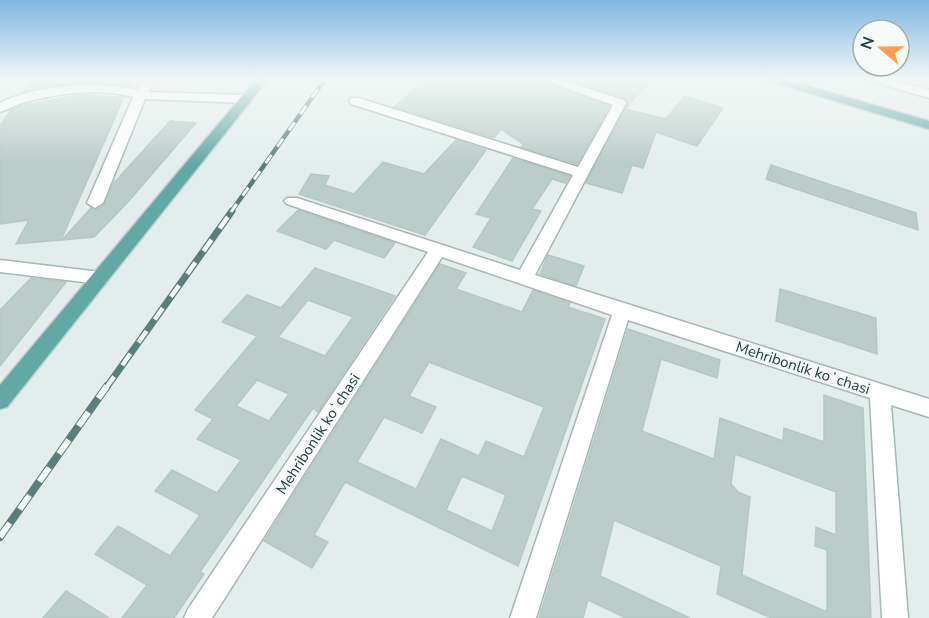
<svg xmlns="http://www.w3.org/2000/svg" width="929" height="618" viewBox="0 0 929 618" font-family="'Nunito Sans',sans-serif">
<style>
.building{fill:#bacdc8;stroke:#b4c9c5;stroke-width:1.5;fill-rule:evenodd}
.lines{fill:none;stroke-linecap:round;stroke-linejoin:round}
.minor-casing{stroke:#a5b7b5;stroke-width:3}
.major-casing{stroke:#c1caca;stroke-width:3}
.minor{fill:#fff;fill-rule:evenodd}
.major{fill:#62a9a5;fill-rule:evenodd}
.rail-far2-casing{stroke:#5a7e7b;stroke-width:4.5}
.rail-far1-casing{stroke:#5a7e7b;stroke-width:7}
.rail-casing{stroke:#5a7e7b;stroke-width:8}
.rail-far2{stroke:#f4faf8;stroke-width:3;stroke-dasharray:10;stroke-linecap:butt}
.rail-far1{stroke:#f4faf8;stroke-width:4.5;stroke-dasharray:14;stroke-linecap:butt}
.rail{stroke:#f4faf8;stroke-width:6;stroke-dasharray:17;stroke-linecap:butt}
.labels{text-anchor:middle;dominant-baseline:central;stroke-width:4.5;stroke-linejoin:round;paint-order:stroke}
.street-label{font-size:15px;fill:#204240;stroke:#f4faf8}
</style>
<rect width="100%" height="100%" fill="#e3eeec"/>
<g class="building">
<polygon points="33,78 133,78 129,86 105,83 67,84 23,92"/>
<polygon points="428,78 536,78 610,106 577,164 521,147 523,144 501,129 494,138 394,107"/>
<polygon points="562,78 652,78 625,109 666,119 684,96 723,108 697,146 656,132 643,168 632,165 622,193 586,183 628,102 625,98"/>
<polygon points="80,95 124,97 61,240 16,244 29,220 0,224 0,126 11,110 20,106"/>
<polygon points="170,121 196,123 128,202 94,237 62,240 91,208 96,210 104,205 113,184"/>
<polygon points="456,140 486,150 425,235 299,194 311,174 329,176 325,185 354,194 383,162 424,174"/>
<polygon points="513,158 570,176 565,183 552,179 532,209 541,211 512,261 473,247 491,218 476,214"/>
<polygon points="771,165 916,213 918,230 766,179"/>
<polygon points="298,210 395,243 384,258 334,240 326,249 277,231"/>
<polygon points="548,255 584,266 576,286 540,274"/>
<path d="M440,264L466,273L456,289L522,312L533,290L570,303L568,307L605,319L518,566L345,482L314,535L328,542L312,568L264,541ZM429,362L544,407L524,457L486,441L479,456L441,439L416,489L357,462L384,417L422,433L436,407L409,396ZM462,476L506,495L492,531L446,510Z"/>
<path d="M315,268L395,296L318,412L313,408L200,572L204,574L174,618H122L147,585L95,554L118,526L170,556L200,515L155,491L172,470L217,493L241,460L197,439L213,419L195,410L257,336L222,322L247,295L281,308ZM308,300L353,317L325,356L278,337ZM257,380L289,394L269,421L236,406Z"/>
<polygon points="31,278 66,282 0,366 0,310"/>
<polygon points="780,289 876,318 877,354 776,321"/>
<path d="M628,329L720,360L717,378L661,359L642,431L714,459L720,418L783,441L784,428L824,442V395L863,408L871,618H771L717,594L721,566L614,520L600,576L690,618H626L588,600L583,618H539ZM735,454L836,492V535L816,527L815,546L827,550V612L742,575L750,497L738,492L731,484Z"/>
<polygon points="66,591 109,618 43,618"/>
</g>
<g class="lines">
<defs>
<g id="minor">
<path d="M145,78H157L148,92L246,95L252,99L246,103L145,99L103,203L95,208L87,203L133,97C100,88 59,93 26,102C17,104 9,109 0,112V103C35,85 99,81 137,90Z"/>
<polygon points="538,78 555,78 624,100 626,103 535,275 929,399 929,417 891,405 908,618 882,618 870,398 628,320 536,618 510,618 612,315 442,257 212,618 184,618 188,609 428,252 287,204 284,201 287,198 297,198 520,270 573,175 351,104 349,101 351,98 359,98 578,167 613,105"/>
<polygon points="865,78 884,78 929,90 929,98 867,80"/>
<polygon points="0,260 100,272 106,273 109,278 106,283 100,284 0,272"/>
</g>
<g id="major">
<polygon points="257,78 269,78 7,407 0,409 0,385"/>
<polygon points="763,78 781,78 929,121 929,129 765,80"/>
</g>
</defs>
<use href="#minor" class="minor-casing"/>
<use href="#major" class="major-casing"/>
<use href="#minor" class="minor"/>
<use href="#major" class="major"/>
<defs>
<polyline id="rail-far2" points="231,212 326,78"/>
<polyline id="rail-far1" points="106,388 232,211"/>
<polyline id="rail" points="0,537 107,386"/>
</defs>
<use href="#rail-far2" class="rail-far2-casing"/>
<use href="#rail-far1" class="rail-far1-casing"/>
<use href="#rail" class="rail-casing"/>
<use href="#rail-far2" class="rail-far2"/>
<use href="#rail-far1" class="rail-far1"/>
<use href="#rail" class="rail"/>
</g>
<linearGradient id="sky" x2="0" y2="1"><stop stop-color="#80b7e2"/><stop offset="0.48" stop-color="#f2f7f6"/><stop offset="1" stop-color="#f2f7f6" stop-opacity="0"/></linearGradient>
<rect width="929" height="164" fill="url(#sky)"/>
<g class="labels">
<g class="street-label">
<text transform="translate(803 368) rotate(18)">Mehribonlik koʻchasi</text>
<text transform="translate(318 434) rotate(-57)">Mehribonlik koʻchasi</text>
</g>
</g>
<g transform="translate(881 48) rotate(290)"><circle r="28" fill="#f4faf8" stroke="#9fb0ae" stroke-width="1.5"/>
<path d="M0-4.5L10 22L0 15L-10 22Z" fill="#ff9e50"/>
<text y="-9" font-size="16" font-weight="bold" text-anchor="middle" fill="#204240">N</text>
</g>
</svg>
